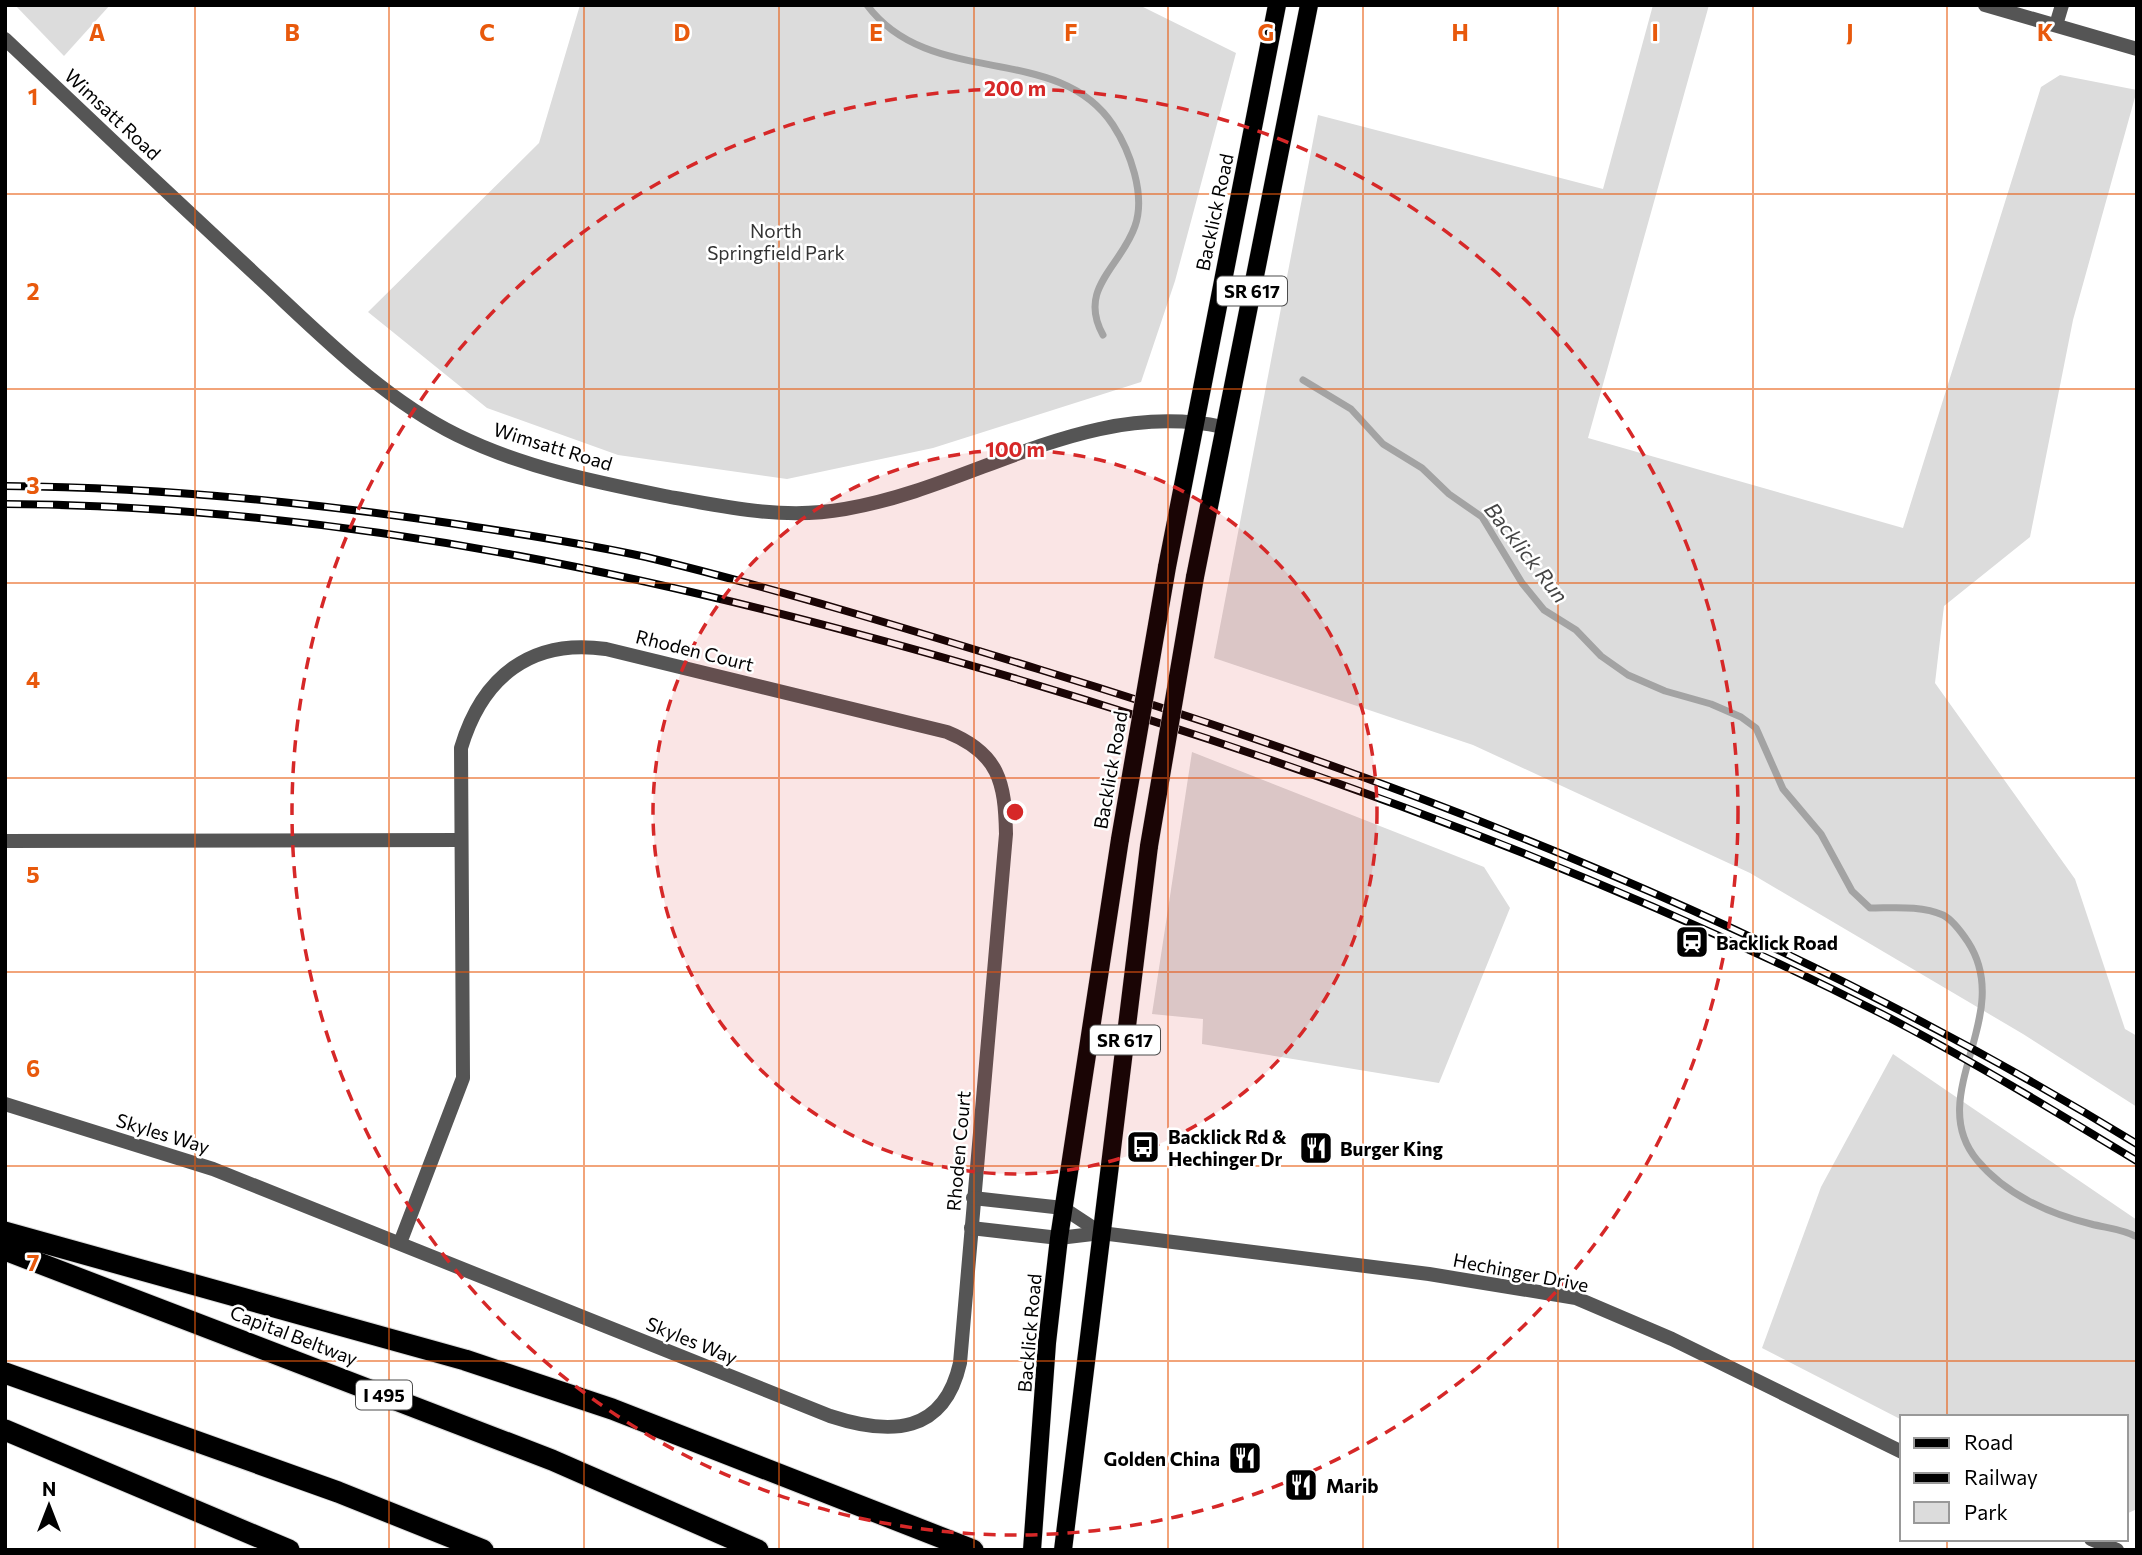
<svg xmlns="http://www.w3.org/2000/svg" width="2142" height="1555" viewBox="0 0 2142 1555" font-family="Commissioner,sans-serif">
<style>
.green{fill:#dcdcdc}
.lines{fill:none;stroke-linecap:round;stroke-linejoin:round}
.stream{stroke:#a3a3a3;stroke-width:7}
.primary-casing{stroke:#dbdbdb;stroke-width:19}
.motorway-casing{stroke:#dbdbdb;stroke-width:23}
.minor{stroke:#555;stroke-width:14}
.tertiary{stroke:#555;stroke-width:14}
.primary{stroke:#000;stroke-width:18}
.motorway{stroke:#000;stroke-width:21}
.rail-casing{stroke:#000;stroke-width:8}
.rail{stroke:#fff;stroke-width:5;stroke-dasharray:16;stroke-linecap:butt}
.primary-bridge-casing{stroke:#dbdbdb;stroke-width:19;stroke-linecap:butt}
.primary-bridge{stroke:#000;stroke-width:18}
.grid{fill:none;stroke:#e8590c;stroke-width:2;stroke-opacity:0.55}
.ring{fill:none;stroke:#d62828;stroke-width:3.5;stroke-dasharray:12 9}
.labels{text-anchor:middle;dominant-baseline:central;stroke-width:5;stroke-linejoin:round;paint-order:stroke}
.shield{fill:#fff;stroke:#4c4c4c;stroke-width:2}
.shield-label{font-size:18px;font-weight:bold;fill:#000}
.street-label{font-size:19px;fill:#000;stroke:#fff}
.park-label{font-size:19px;fill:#333;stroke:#fff}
.poi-label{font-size:19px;font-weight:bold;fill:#000;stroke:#fff;text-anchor:start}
.water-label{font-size:21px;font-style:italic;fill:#444;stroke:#fff}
.grid-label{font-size:23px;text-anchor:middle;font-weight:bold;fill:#e8590c;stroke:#fff;stroke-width:5;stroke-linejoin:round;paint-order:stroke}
.centre{fill:#d62828;stroke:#fff;stroke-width:3.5}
.ring-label{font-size:21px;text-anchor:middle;font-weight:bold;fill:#d62828;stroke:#fff;stroke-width:5;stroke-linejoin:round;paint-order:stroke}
</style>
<rect width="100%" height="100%" fill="#fff"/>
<g class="green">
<polygon points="15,5 110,5 64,56"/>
<polygon points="580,5 1139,5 1236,53 1175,281 1141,382 933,448 787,479 618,455 487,408 368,312 539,143"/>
<polygon points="1653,5 1709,5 1588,438 1903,528 2041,87 2060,75 2137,90 2073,320 2030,537 1944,606 1935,683 2075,879 2125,1029 2137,1036 2137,1107 2023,1034 1750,873 1473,745 1214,658 1318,115 1603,189"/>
<polygon points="1192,752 1484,867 1510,908 1439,1083 1202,1044 1203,1019 1152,1014"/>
<polygon points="1893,1054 2137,1220 2137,1509 2126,1514 2126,1417 1902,1417 1902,1420 1762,1348 1821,1187"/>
</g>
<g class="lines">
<g class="stream">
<path d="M867,5C930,90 1058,41 1113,125C1130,151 1146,195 1135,226C1121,267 1077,288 1103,335"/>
<path d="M1303,380L1351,409L1383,444L1422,468L1449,494L1482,517L1522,583L1544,610L1576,630L1601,656L1628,675L1665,691L1711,704L1741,717L1756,728L1783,789L1821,834L1852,891L1870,908C1893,908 1921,905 1943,915C1953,920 1962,933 1968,942C2016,1016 1923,1095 1977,1160C2005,1194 2049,1214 2091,1224C2106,1228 2123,1229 2137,1237"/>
</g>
<defs>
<g id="primary">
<polyline points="1167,567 1277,5"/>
<polyline points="1195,577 1309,5"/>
<polyline points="1032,1550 1047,1343 1059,1238 1120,839"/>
<polyline points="1063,1550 1149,846"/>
</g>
<g id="motorway">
<polyline points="5,1232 465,1360 612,1409 973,1550"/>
<polyline points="5,1250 552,1460 758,1550"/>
<polyline points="5,1373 338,1492 483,1550"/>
<polyline points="5,1430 289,1550"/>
</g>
</defs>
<use href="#primary" class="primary-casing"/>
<use href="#motorway" class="motorway-casing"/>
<g class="minor">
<polyline points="2056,25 2062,5"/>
<path d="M5,39C88,118 171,196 255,274C317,331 380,397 457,435C522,467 595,482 665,496C725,507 784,520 845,509C975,487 1086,398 1223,427"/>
<polyline points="5,841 460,840"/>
<path d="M5,1104L213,1169L830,1416C891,1436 944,1434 960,1363L1006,834C1005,782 999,753 947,732L606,649C531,638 482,677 461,748L463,1078L400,1243"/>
<polyline points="973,1198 1063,1208 1101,1233"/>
<polyline points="971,1228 1059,1238 1101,1233 1429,1274 1576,1298 1672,1339 1902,1452"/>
<polyline points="2091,1539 2117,1550"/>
</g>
<polyline class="tertiary" points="1985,5 2137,49"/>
<use href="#primary" class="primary"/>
<use href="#motorway" class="motorway"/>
<defs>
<g id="rail">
<path d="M5,486C156,487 307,502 456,524C520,534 583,543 646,557C778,589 908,629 1038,669C1421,785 1795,934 2137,1144"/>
<path d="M5,504C351,506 687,581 1017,679C1313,767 1606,874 1882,1014C1969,1059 2053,1110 2137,1161"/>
</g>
</defs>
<use href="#rail" class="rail-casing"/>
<use href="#rail" class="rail"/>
<defs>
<g id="primary-bridge">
<polyline points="1120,839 1167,567"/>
<polyline points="1149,846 1195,577"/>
</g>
</defs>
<use href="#primary-bridge" class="primary-bridge-casing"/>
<use href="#primary-bridge" class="primary-bridge"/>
</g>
<path class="grid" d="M195,5V1550M389,5V1550M584,5V1550M779,5V1550M974,5V1550M1168,5V1550M1363,5V1550M1558,5V1550M1753,5V1550M1947,5V1417M5,194H2137M5,389H2137M5,583H2137M5,778H2137M5,972H2137M5,1166H2137M5,1361H2137M1947,1539V1550"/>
<circle cx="1015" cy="812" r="362" fill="#d62828" fill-opacity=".12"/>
<g class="ring">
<circle cx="1015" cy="812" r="362"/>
<circle cx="1015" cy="812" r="723"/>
</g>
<defs>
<symbol id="station-square" viewBox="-11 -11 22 22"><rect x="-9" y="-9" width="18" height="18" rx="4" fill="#000" stroke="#fff"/><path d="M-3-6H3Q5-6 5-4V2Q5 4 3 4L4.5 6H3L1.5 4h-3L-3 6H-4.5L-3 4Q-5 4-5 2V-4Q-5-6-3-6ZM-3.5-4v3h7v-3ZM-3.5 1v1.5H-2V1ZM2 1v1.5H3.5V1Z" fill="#fff"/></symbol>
<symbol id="bus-square" viewBox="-11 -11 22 22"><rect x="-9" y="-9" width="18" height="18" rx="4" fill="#000" stroke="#fff"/><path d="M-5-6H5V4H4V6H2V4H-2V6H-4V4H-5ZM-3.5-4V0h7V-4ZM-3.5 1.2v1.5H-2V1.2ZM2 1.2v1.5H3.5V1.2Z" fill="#fff"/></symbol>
<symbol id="restaurant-square" viewBox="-11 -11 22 22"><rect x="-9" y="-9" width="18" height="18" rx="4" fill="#000" stroke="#fff"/><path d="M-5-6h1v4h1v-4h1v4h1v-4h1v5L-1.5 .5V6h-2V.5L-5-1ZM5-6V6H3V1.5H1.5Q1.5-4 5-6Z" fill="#fff"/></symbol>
</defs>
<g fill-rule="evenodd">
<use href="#station-square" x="1673" y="923" width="38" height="38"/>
<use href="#bus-square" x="1124" y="1128" width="38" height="38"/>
<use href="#restaurant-square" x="1297" y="1129" width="38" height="38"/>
<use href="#restaurant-square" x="1226" y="1439" width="38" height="38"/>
<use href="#restaurant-square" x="1282" y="1466" width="38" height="38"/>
</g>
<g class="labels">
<g class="shield">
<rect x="1217" y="276.5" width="70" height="29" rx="5"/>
<rect x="1090" y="1025.5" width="70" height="29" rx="5"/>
<rect x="356" y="1380.5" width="56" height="29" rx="5"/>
</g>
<g class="shield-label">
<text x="1252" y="291">SR 617</text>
<text x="1125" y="1040">SR 617</text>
<text x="384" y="1395">I 495</text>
</g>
<g class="street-label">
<text transform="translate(113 114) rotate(43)">Wimsatt Road</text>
<text transform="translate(1214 212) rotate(-78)">Backlick Road</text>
<text transform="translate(553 446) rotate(17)">Wimsatt Road</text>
<text transform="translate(695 650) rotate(14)">Rhoden Court</text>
<text transform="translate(1110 770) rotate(-80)">Backlick Road</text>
<text transform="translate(163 1133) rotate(17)">Skyles Way</text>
<text transform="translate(958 1151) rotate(-85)">Rhoden Court</text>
<text transform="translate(1521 1272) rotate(11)">Hechinger Drive</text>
<text transform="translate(1029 1333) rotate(-85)">Backlick Road</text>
<text transform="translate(294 1335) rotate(21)">Capital Beltway</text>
<text transform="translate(692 1340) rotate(22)">Skyles Way</text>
</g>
<g class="park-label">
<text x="776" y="230">North<tspan x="776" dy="22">Springfield Park</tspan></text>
</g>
<g class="poi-label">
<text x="1716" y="942">Backlick Road</text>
<text x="1168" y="1136">Backlick Rd &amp;<tspan x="1168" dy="22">Hechinger Dr</tspan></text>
<text x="1340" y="1148">Burger King</text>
<text x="1220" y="1458" text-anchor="end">Golden China</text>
<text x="1326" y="1485">Marib</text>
</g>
<g class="water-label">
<text transform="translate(1527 552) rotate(52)">Backlick Run</text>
</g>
</g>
<g class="grid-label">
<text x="97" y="41">A</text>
<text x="292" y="41">B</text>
<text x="487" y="41">C</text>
<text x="682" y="41">D</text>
<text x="876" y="41">E</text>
<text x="1071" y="41">F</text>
<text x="1266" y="41">G</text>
<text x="1460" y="41">H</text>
<text x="1655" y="41">I</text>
<text x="1850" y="41">J</text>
<text x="2045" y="41">K</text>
<text x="33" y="105">1</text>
<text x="33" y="300">2</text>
<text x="33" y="494">3</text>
<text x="33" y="688">4</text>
<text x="33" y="883">5</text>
<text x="33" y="1077">6</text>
<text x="33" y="1271">7</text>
</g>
<circle cx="1015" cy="812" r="10" class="centre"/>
<g class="ring-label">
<text x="1015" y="96">200 m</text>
<text x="1015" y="457">100 m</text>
</g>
<rect width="2142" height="1555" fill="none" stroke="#000000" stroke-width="14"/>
<rect x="1900" y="1415" width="228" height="126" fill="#ffffff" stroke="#999999" stroke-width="2"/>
<rect x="1914" y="1438" width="35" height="10" fill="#000000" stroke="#999999" stroke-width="2"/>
<text x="1964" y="1450" font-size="21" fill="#000000">Road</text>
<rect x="1914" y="1473" width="35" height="10" fill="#000000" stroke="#999999" stroke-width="2"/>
<text x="1964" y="1485" font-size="21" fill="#000000">Railway</text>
<rect x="1914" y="1502" width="35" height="21" fill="#dcdcdc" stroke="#999999" stroke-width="2"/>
<text x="1964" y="1520" font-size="21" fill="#000000">Park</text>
<g transform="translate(49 1506)" stroke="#ffffff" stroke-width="5" paint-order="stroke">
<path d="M0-5L12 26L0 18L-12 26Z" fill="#000000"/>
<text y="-10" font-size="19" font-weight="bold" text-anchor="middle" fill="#000000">N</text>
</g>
</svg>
